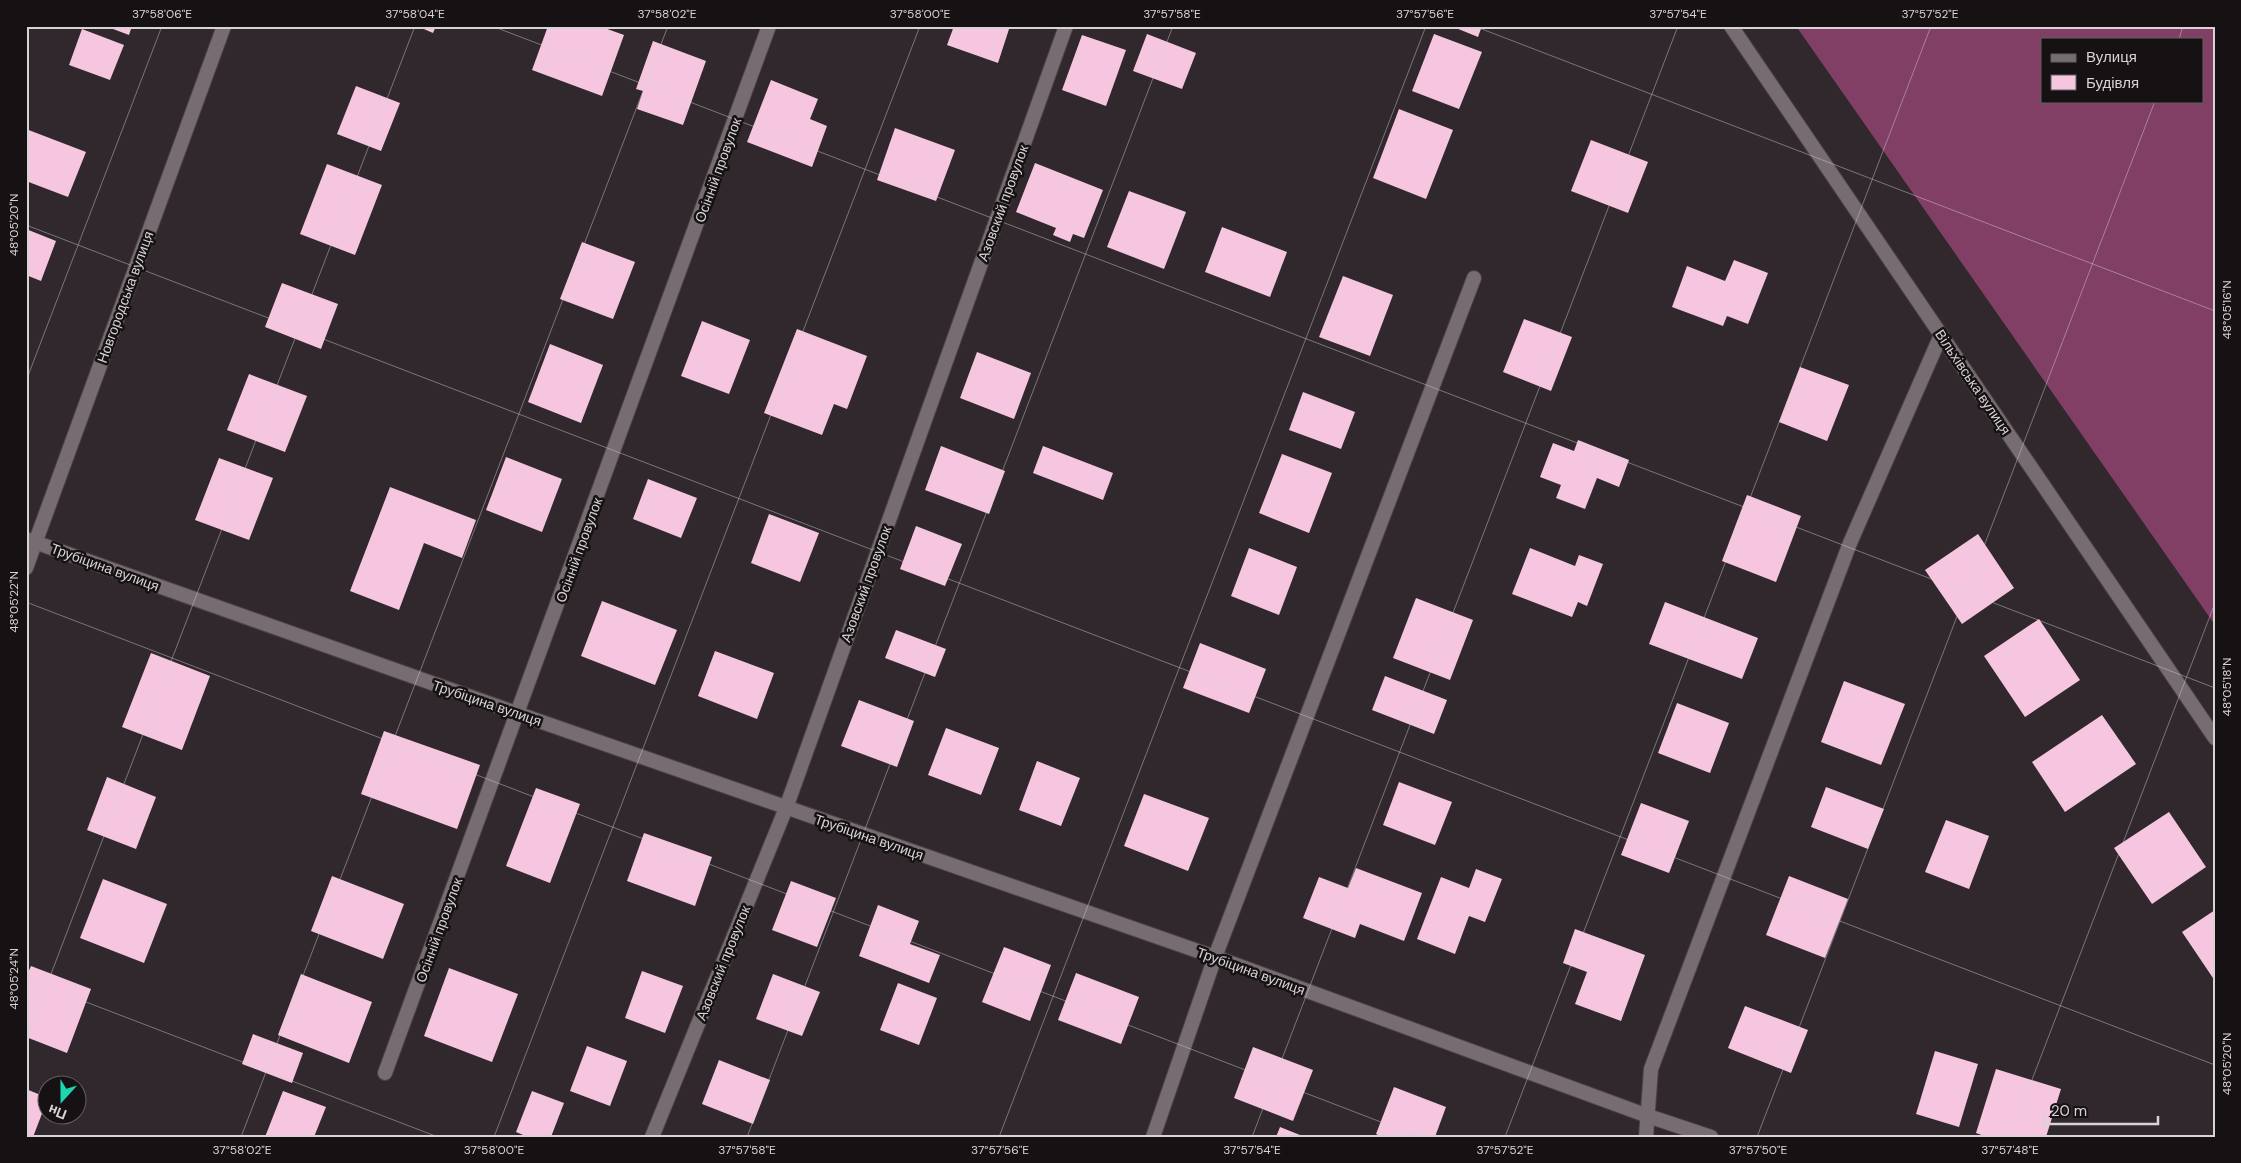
<svg xmlns="http://www.w3.org/2000/svg" width="2241" height="1163" viewBox="0 0 2241 1163" font-family="'DM Sans',sans-serif">
<style>
.forest{fill:#813f66;fill-rule:evenodd}
.building{fill:#f6c6e0}
.lines{fill:none;stroke-linecap:round;stroke-linejoin:round}
.minor-casing{stroke:#4a4347;stroke-width:16}
.tertiary-casing{stroke:#4a4347;stroke-width:16}
.minor{stroke:#766c71;stroke-width:14}
.tertiary{stroke:#766c71;stroke-width:14}
.ticks{fill:none;stroke:#d8d3d5;stroke-width:1;stroke-opacity:0.45}
.labels{text-anchor:middle;dominant-baseline:central;stroke-width:5;stroke-linejoin:round;paint-order:stroke}
.street-label{font-size:14px;fill:#d8d3d5;stroke:#161214}
.neatline{fill:none;stroke:#d8d3d5;stroke-width:2}
.ticks-label{font-size:12px;text-anchor:middle;fill:#d8d3d5}
</style>
<rect width="100%" height="100%" fill="#30282c"/>
<path class="forest" d="M1796,26H2215V625ZM2042,39H2202V101H2042Z"/>
<g class="building">
<polygon points="105,26 132,26 129,35"/>
<polygon points="417,26 436,26 433,33"/>
<polygon points="548,26 599,26 624,35 602,96 532,70"/>
<polygon points="954,26 1010,26 998,63 947,45"/>
<polygon points="1451,26 1482,26 1478,37"/>
<polygon points="82,29 124,45 110,80 69,65"/>
<polygon points="1147,34 1196,53 1182,89 1133,71"/>
<polygon points="1434,34 1482,52 1459,109 1412,91"/>
<polygon points="1082,35 1126,50 1106,106 1062,90"/>
<polygon points="653,41 706,61 683,125 637,109 643,91 636,89"/>
<polygon points="771,80 818,99 810,119 827,126 812,167 747,142"/>
<polygon points="356,86 400,103 381,151 337,134"/>
<polygon points="1399,109 1453,130 1426,199 1373,178"/>
<polygon points="895,128 955,150 936,201 877,180"/>
<polygon points="26,129 86,152 68,197 26,181"/>
<polygon points="1591,140 1648,162 1628,213 1571,191"/>
<polygon points="1035,163 1103,190 1084,238 1073,234 1070,242 1053,235 1056,228 1016,212"/>
<polygon points="327,164 382,185 355,255 300,234"/>
<polygon points="1129,191 1186,212 1164,269 1107,247"/>
<polygon points="1222,227 1287,252 1270,297 1205,272"/>
<polygon points="26,229 56,241 41,281 26,275"/>
<polygon points="582,242 635,262 613,319 560,299"/>
<polygon points="1734,260 1768,273 1748,324 1727,316 1723,326 1672,307 1687,266 1725,281"/>
<polygon points="1343,276 1393,295 1370,356 1319,337"/>
<polygon points="282,283 338,304 321,349 265,327"/>
<polygon points="1524,319 1572,337 1551,391 1503,372"/>
<polygon points="702,321 750,340 729,394 681,376"/>
<polygon points="797,329 867,356 847,409 834,404 822,435 764,413"/>
<polygon points="550,344 603,365 581,423 528,402"/>
<polygon points="977,352 1031,373 1014,419 960,398"/>
<polygon points="1800,367 1849,385 1827,441 1779,422"/>
<polygon points="249,374 307,396 285,452 227,430"/>
<polygon points="1303,392 1355,412 1341,449 1289,430"/>
<polygon points="1578,440 1629,460 1619,487 1597,478 1585,509 1556,498 1561,485 1540,477 1553,443 1574,451"/>
<polygon points="941,446 1005,471 989,514 925,490"/>
<polygon points="1043,446 1113,473 1103,500 1033,473"/>
<polygon points="1282,454 1332,473 1309,533 1259,513"/>
<polygon points="506,457 562,479 542,532 486,510"/>
<polygon points="219,458 273,478 249,540 195,520"/>
<polygon points="648,479 697,498 681,538 633,519"/>
<polygon points="390,487 476,520 462,558 424,543 399,610 350,591"/>
<polygon points="1747,495 1801,516 1776,582 1722,561"/>
<polygon points="769,514 819,533 800,582 751,563"/>
<polygon points="916,526 962,544 945,586 900,569"/>
<polygon points="1978,534 2014,588 1962,624 1925,570"/>
<polygon points="1249,548 1297,567 1279,615 1231,596"/>
<polygon points="1530,548 1575,566 1579,555 1603,564 1587,606 1578,602 1572,617 1512,594"/>
<polygon points="1416,598 1473,620 1450,680 1393,658"/>
<polygon points="602,601 677,630 655,685 581,656"/>
<polygon points="1665,602 1758,638 1742,679 1649,644"/>
<polygon points="2039,619 2080,680 2025,717 1984,656"/>
<polygon points="896,630 946,649 935,677 885,658"/>
<polygon points="1200,643 1266,669 1249,713 1183,688"/>
<polygon points="715,651 774,673 757,719 698,696"/>
<polygon points="151,653 210,676 182,750 122,727"/>
<polygon points="1385,676 1447,700 1434,734 1372,710"/>
<polygon points="1844,681 1905,704 1881,765 1821,742"/>
<polygon points="859,700 914,721 897,767 841,746"/>
<polygon points="1677,703 1729,723 1710,773 1658,753"/>
<polygon points="2102,715 2136,764 2065,812 2032,762"/>
<polygon points="946,728 999,748 981,795 928,775"/>
<polygon points="384,731 480,765 457,829 361,794"/>
<polygon points="1037,761 1080,778 1061,826 1019,810"/>
<polygon points="107,777 156,797 136,849 87,830"/>
<polygon points="1399,782 1452,802 1435,845 1383,825"/>
<polygon points="1826,787 1884,809 1868,849 1811,827"/>
<polygon points="536,788 580,804 550,883 506,866"/>
<polygon points="1144,794 1209,818 1188,871 1124,846"/>
<polygon points="1641,803 1689,821 1669,873 1621,855"/>
<polygon points="2169,812 2206,867 2152,904 2114,848"/>
<polygon points="1946,820 1989,836 1969,889 1925,872"/>
<polygon points="644,833 712,857 695,906 627,881"/>
<polygon points="1356,868 1422,893 1404,941 1360,924 1355,938 1303,918 1319,877 1348,888"/>
<polygon points="1476,869 1502,879 1485,922 1469,916 1455,954 1417,939 1441,877 1469,888"/>
<polygon points="332,876 404,904 383,959 311,931"/>
<polygon points="1789,876 1848,899 1825,958 1766,935"/>
<polygon points="103,879 167,904 144,963 80,938"/>
<polygon points="791,881 836,898 817,947 772,930"/>
<polygon points="878,905 919,921 910,944 940,955 929,983 859,956"/>
<polygon points="2215,910 2215,981 2182,932"/>
<polygon points="1575,929 1645,955 1621,1021 1575,1004 1587,972 1563,963"/>
<polygon points="1004,947 1051,965 1030,1021 982,1002"/>
<polygon points="31,966 91,989 67,1053 26,1037 26,977"/>
<polygon points="449,968 518,994 492,1062 424,1036"/>
<polygon points="642,971 683,986 665,1033 625,1018"/>
<polygon points="1076,973 1139,997 1121,1044 1058,1020"/>
<polygon points="301,974 372,1002 349,1063 278,1035"/>
<polygon points="773,974 820,992 802,1036 756,1019"/>
<polygon points="898,983 937,998 919,1045 880,1030"/>
<polygon points="1745,1006 1808,1030 1791,1073 1728,1048"/>
<polygon points="253,1034 303,1053 292,1083 242,1064"/>
<polygon points="587,1046 627,1061 610,1106 570,1091"/>
<polygon points="1253,1047 1313,1070 1293,1121 1234,1098"/>
<polygon points="1935,1051 1978,1064 1959,1127 1916,1114"/>
<polygon points="719,1060 770,1080 753,1124 702,1104"/>
<polygon points="1996,1069 2061,1089 2046,1137 1987,1137 1976,1133"/>
<polygon points="1394,1087 1446,1107 1435,1137 1382,1137 1376,1134"/>
<polygon points="26,1089 48,1098 33,1137 26,1137"/>
<polygon points="283,1091 326,1107 314,1137 265,1137"/>
<polygon points="532,1091 564,1103 551,1137 528,1137 516,1132"/>
<polygon points="1280,1127 1305,1137 1276,1137"/>
</g>
<g class="lines">
<defs>
<g id="minor">
<polyline points="26,539 519,714 1215,957 1648,1116 1711,1137"/>
<polyline points="26,568 224,26"/>
<polyline points="385,1073 769,26"/>
<polyline points="652,1137 786,808 1066,26"/>
<polyline points="1153,1137 1215,957 1474,278"/>
<polyline points="1646,1137 1651,1069 1850,543 1941,335"/>
</g>
<polyline id="tertiary" points="1731,26 2215,738"/>
</defs>
<use href="#minor" class="minor-casing"/>
<use href="#tertiary" class="tertiary-casing"/>
<use href="#minor" class="minor"/>
<use href="#tertiary" class="tertiary"/>
</g>
<path class="ticks" d="M492,26L2215,688M1474,26L2215,311M2179,39L2183,26M26,225L2215,1065M26,381L162,26M26,602L1420,1137M26,979L438,1137M26,1039L415,26M241,1137L668,26M494,1137L920,26M747,1137L1173,26M999,1137L1426,26M1252,1137L1678,26M1505,1137L1931,26M1757,1137L2155,101M2010,1137L2215,603"/>
<g class="labels">
<g class="street-label">
<text transform="translate(718 170) rotate(-70)">Осінній провулок</text>
<text transform="translate(1003 203) rotate(-70)">Азовский провулок</text>
<text transform="translate(125 297) rotate(-70)">Новгородська вулиця</text>
<text transform="translate(1973 382) rotate(56)">Вільхівська вулиця</text>
<text transform="translate(579 550) rotate(-70)">Осінній провулок</text>
<text transform="translate(105 567) rotate(20)">Трубіцина вулиця</text>
<text transform="translate(866 584) rotate(-70)">Азовский провулок</text>
<text transform="translate(487 703) rotate(19)">Трубіцина вулиця</text>
<text transform="translate(869 837) rotate(19)">Трубіцина вулиця</text>
<text transform="translate(439 930) rotate(-70)">Осінній провулок</text>
<text transform="translate(723 963) rotate(-68)">Азовский провулок</text>
<text transform="translate(1251 971) rotate(20)">Трубіцина вулиця</text>
</g>
</g>
<rect width="2241" height="1163" fill="none" stroke="#161214" stroke-width="55"/>
<rect x="2041" y="38" width="162" height="65" fill="#161214" stroke="#645f61"/>
<rect x="2051" y="54" width="25" height="8" fill="#766c71" stroke="#645f61"/>
<text x="2086" y="62" font-size="15" fill="#d8d3d5">Вулиця</text>
<rect x="2051" y="75" width="25" height="15" fill="#f6c6e0" stroke="#645f61"/>
<text x="2086" y="88" font-size="15" fill="#d8d3d5">Будівля</text>
<g transform="translate(62 1100) rotate(201)"><circle r="24" fill="#161214" stroke="#645f61"/>
<path d="M0-4L9 19L0 12L-9 19Z" fill="#1ed5b1"/>
<text y="-8" font-size="14" font-weight="bold" text-anchor="middle" fill="#d8d3d5">Пн</text>
</g>
<path d="M2044 1116v8h114v-8" fill="none" stroke="#d8d3d5" stroke-width="2.5"/>
<text x="2051" y="1116" font-size="15" fill="#d8d3d5" stroke="#161214" stroke-width="4" paint-order="stroke">20 m</text>
<rect x="28" y="28" width="2186" height="1108" class="neatline"/>
<g class="ticks-label">
<text x="162" y="18">37°58'06"E</text>
<text x="415" y="18">37°58'04"E</text>
<text x="667" y="18">37°58'02"E</text>
<text x="920" y="18">37°58'00"E</text>
<text x="1172" y="18">37°57'58"E</text>
<text x="1425" y="18">37°57'56"E</text>
<text x="1678" y="18">37°57'54"E</text>
<text x="1930" y="18">37°57'52"E</text>
<text transform="translate(14 225) rotate(-90)" y="4">48°05'20"N</text>
<text transform="translate(2227 310) rotate(-90)" y="4">48°05'16"N</text>
<text transform="translate(14 602) rotate(-90)" y="4">48°05'22"N</text>
<text transform="translate(2227 687) rotate(-90)" y="4">48°05'18"N</text>
<text transform="translate(14 979) rotate(-90)" y="4">48°05'24"N</text>
<text transform="translate(2227 1064) rotate(-90)" y="4">48°05'20"N</text>
<text x="242" y="1154">37°58'02"E</text>
<text x="494" y="1154">37°58'00"E</text>
<text x="747" y="1154">37°57'58"E</text>
<text x="1000" y="1154">37°57'56"E</text>
<text x="1252" y="1154">37°57'54"E</text>
<text x="1505" y="1154">37°57'52"E</text>
<text x="1758" y="1154">37°57'50"E</text>
<text x="2010" y="1154">37°57'48"E</text>
</g>
</svg>
